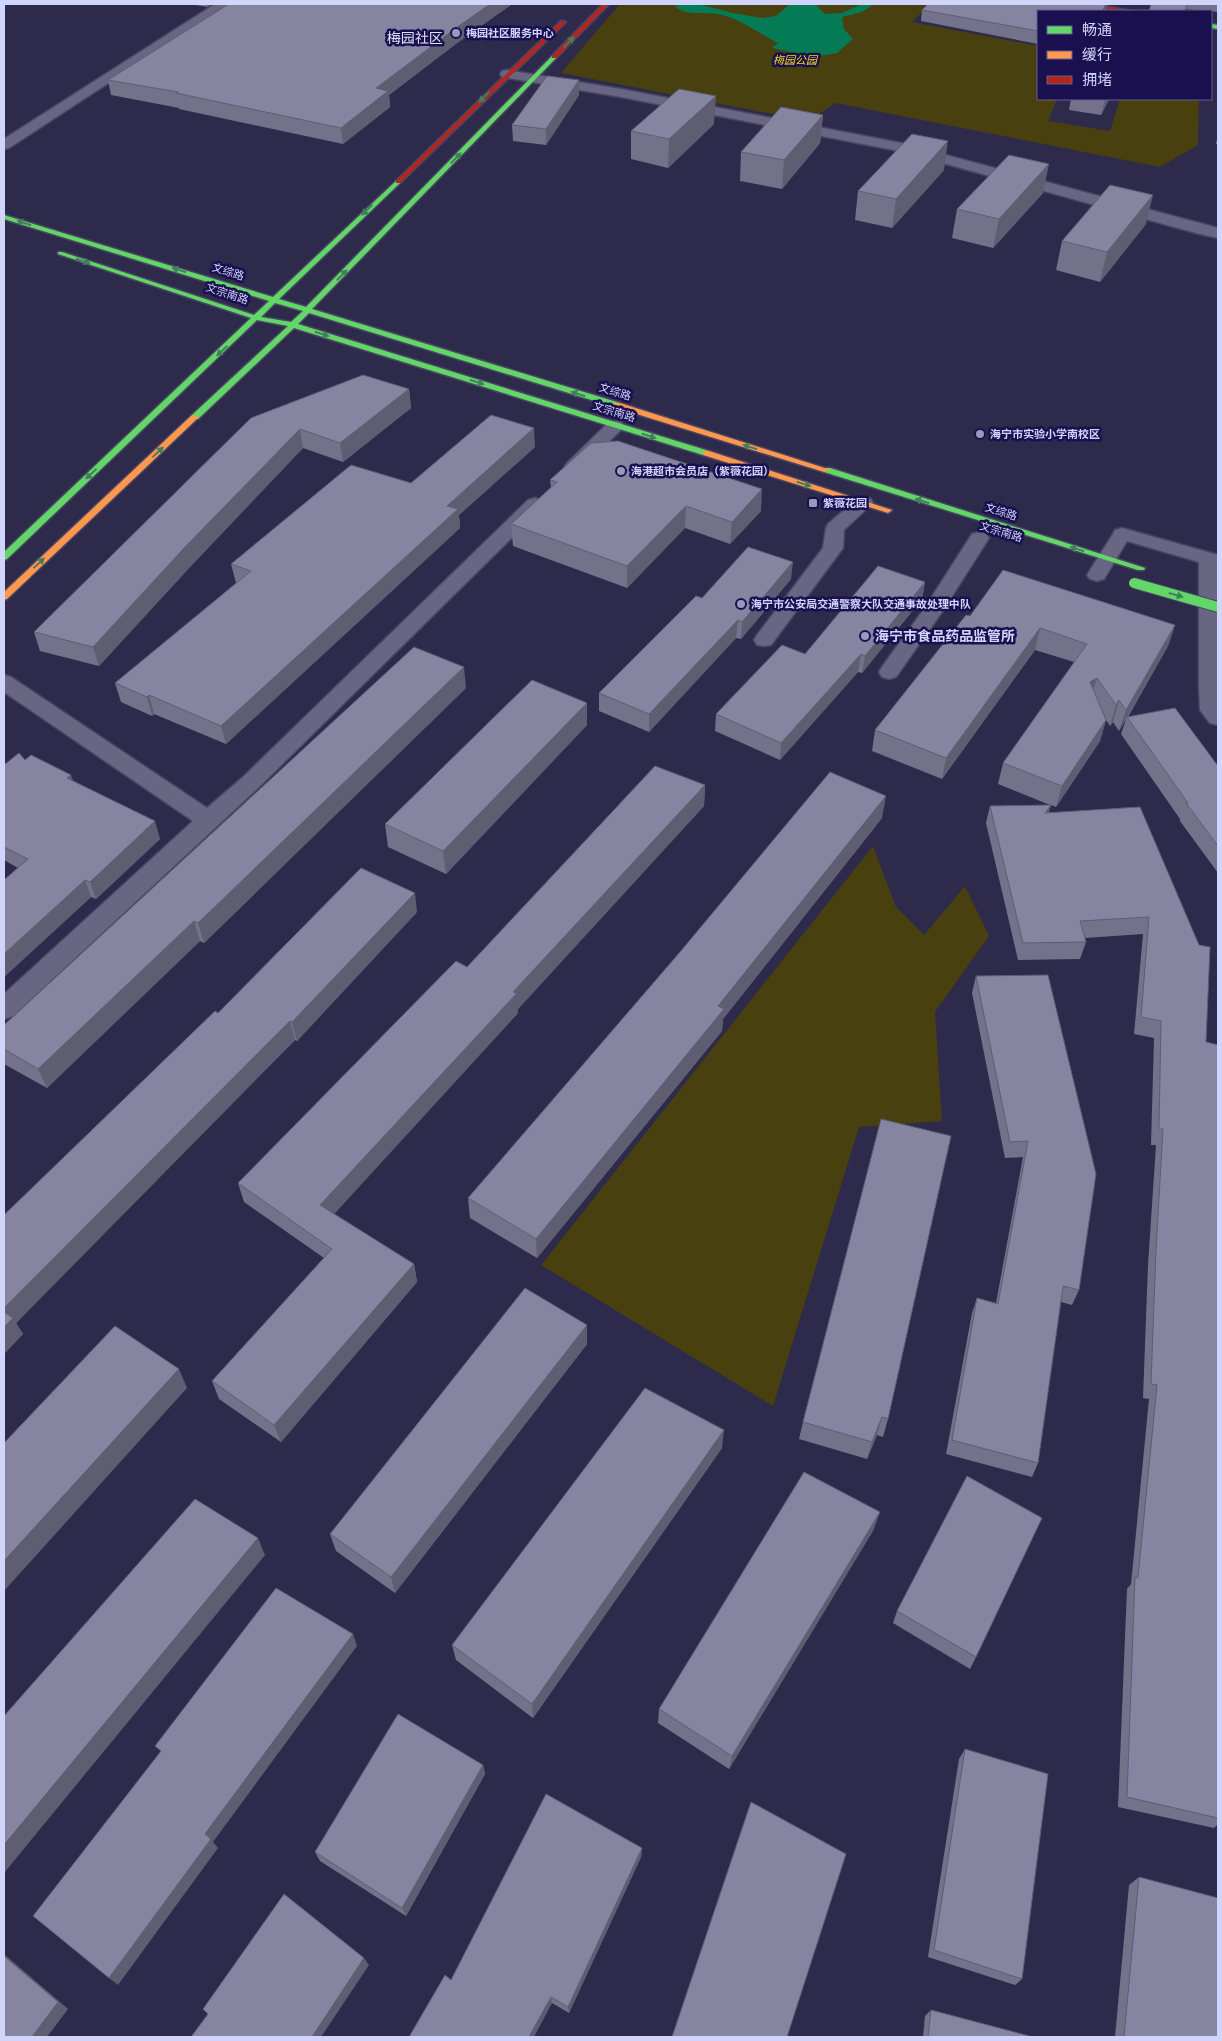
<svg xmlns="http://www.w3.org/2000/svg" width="1222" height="2041" viewBox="0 0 1222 2041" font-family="'Roboto Serif','Noto Sans SC',serif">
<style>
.green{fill:#48400f}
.water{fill:#047a55}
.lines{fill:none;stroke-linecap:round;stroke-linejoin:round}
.street-casing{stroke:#484664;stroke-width:3}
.fast-casing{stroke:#484664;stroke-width:3}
.slow-casing{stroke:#484664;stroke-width:3}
.jam-casing{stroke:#484664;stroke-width:3}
.street{fill:#686682;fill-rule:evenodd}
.fast{fill:#63d668;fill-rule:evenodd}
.slow{fill:#ff974d;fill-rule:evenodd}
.jam{fill:#b3261e;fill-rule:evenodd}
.fast-bridge-casing{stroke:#484664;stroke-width:12;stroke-linecap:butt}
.fast-bridge{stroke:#63d668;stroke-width:10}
.wall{fill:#73728a}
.shaded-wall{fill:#5e5d71}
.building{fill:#8685a1;stroke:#5e5d71}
.oneway{fill:#427d5d}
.poi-dot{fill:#9899be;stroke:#1a1050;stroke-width:2}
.labels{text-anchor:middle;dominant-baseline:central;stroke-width:5;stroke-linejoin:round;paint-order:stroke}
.far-poi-label{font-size:11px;font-weight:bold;fill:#d1d5fc;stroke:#1a1050;text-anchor:start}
.far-park-label{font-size:11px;font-style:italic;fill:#f1d91c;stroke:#1a1050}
.far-street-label{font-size:11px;fill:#d1d5fc;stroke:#1a1050}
.far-quarter-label{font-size:14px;fill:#e0e2f2;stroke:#1a1050}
.poi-label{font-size:14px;font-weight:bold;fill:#d1d5fc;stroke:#1a1050;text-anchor:start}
</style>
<rect width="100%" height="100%" fill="#2d2a4c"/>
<g class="green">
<polygon points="620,4 930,4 912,22 1038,46 1038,99 1057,99 1048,121 1110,131 1120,99 1199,99 1198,145 1160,167 836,103 808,121 561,73"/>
<polygon points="873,846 896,907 924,935 965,886 989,936 935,1012 942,1121 859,1127 773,1406 541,1265"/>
</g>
<path class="water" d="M681,4H698L733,13L762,18L776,16L790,4L816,5L825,14L842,13L862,4H874L862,12L842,17L844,29L853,39L837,53L814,57L772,48L778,43C758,33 740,18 717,14C704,12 684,16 675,6Z"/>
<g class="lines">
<defs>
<g id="street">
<polygon points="215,4 229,4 9,148 4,149 4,139"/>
<polygon points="507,70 621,89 901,143 1218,228 1218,238 1196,233 899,151 621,97 502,77 500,74 502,71"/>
<polygon points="615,421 621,422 624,426 621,430 580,470 574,471 568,470 565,466 568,462 609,422"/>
<polygon points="864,497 871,499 873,503 844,530 843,548 840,552 771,645 764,646 757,645 754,640 757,635 823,548 826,528 828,524 857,499"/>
<polygon points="535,498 542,500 544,504 542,508 258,788 13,1016 4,1019 4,994 193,821 4,692 4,675 11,677 207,808 242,778 528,500"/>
<polygon points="1122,528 1218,555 1218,725 1210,723 1200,710 1199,686 1199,562 1127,541 1104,579 1097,581 1090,579 1087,575 1113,534 1115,530"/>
<polygon points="979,532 986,534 989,538 942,612 896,677 889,679 882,677 879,672 882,667 924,609 972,534"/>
</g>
<g id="fast">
<polygon points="1211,24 1218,25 1218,29 1211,28"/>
<path d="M552,56L557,57L312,309L620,403V407H614L309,313L298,324L709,451V455H703L294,328L198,419H192V415L288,326L257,320L7,559L4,560V552L251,318L58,254V252H62L254,315L269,301L4,219V215L273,297L396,181H400V183L279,299L306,307ZM275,303L303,311L291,322L261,317Z"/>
<polygon points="824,468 830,468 1145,568 1144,570 1138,570 824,472"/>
</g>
<g id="slow">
<polygon points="614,403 620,403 831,470 824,472 614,407"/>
<polygon points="192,415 199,417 7,599 4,600 4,592"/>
<polygon points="703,451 709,451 892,510 888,513 885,512 703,455"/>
</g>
<g id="jam">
<polygon points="603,4 609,4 556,58 552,58 552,56"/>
<polygon points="1081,4 1093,4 1131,11 1119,11"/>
<polygon points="561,21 566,22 400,183 396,183 396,181"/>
</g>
</defs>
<use href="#street" class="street-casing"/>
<use href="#fast" class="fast-casing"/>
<use href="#slow" class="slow-casing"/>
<use href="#jam" class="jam-casing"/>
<use href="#street" class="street"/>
<use href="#fast" class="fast"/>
<use href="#slow" class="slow"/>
<use href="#jam" class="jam"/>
<defs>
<polyline id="fast-bridge" points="1134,583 1218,607"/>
</defs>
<use href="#fast-bridge" class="fast-bridge-casing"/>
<use href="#fast-bridge" class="fast-bridge"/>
</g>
<g class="wall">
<polygon points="190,4 212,4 207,7"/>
<polygon points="222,4 512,4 457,43 389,95 390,107 343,144 179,109 179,108 111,95 108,80 223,8"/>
<polygon points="1107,4 1106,11 1038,11 1038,44 921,21 922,10"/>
<polygon points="1151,4 1218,4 1218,12 1186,9"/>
<polygon points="579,80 579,95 546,145 513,141 512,125"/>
<polygon points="1071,99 1109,99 1101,115 1069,110"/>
<polygon points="823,115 820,143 782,189 740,181 741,152"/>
<polygon points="714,124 668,168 631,159 631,131"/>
<polygon points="1218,134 1218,144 1216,144"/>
<polygon points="944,170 892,228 855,220 858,191"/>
<polygon points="1043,193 993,248 952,238 957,209"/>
<polygon points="1146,224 1100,282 1056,270 1062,241"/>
<polygon points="409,389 411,408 343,462 303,448 190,567 99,666 40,651 34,632 251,418"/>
<polygon points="535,447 459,515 460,528 226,744 154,714 152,716 121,702 115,683 236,583 231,564 411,483"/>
<polygon points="550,480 761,511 730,544 685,528 627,588 513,546 511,524 551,488"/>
<polygon points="791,579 741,639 736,638 649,732 599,711 599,693 702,598"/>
<polygon points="925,582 922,599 862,673 858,672 780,760 715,731 716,714"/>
<polygon points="970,616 1175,625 1168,646 1128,717 1218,766 1218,873 1180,821 1180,819 1121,734 1126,719 1119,731 1113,722 1110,726 1106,720 1100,741 1056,807 1051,805 1048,813 1140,807 1206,1042 1218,1045 1218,1824 1214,1828 1118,1807 1127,1589 1131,1584 1149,1399 1143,1398 1148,1265 1156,1145 1151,1145 1154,1038 1134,1034 1143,934 1085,938 1086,942 1080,959 1018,960 986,823 990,806 1050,805 998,784 1003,763 1074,662 1035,650 942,779 872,751 875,730"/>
<polygon points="466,688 204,943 200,941 47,1088 4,1064 4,1025"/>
<polygon points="587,725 446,874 388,847 385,824"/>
<polygon points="25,760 73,781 160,839 96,899 91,897 4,977 4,880 18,868 4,860 4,765"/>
<polygon points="705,785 704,806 518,1009 518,1013 334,1214 414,1264 417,1282 281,1442 219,1399 212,1381 324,1258 244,1202 238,1183 467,967"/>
<polygon points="882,818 723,1019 722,1031 537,1258 470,1218 468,1198"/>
<polygon points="417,912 297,1041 295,1040 16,1323 23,1334 4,1354 4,1215 218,1013"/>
<polygon points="976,976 1079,1290 1072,1305 1061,1302 1038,1463 1032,1477 946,1454 972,1313 977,1298 996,1303 1023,1157 1005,1158 972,993"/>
<polygon points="881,1119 888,1419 883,1437 877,1435 867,1459 799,1439 803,1422"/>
<polygon points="587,1325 587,1344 395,1593 336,1551 330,1534"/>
<polygon points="722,1448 533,1718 456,1660 452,1645"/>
<polygon points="874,1529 729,1769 658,1723 659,1709"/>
<polygon points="897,1611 976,1657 970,1669 893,1623"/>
<polygon points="965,1749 1022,1979 1015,1985 928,1957 959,1759"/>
<polygon points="483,1765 485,1774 406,1916 320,1861 315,1852"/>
<polygon points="642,1848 641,1857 569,2013 552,2003 451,1980"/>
<polygon points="1139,1877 1218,2037 1115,2037 1129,1885"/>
<polygon points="931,2010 1033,2037 923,2037 925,2016"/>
</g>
<g class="shaded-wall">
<polygon points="206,4 212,4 207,7"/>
<polygon points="490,4 512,4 457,43 389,95 390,107 343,144 341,128 376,88 456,28"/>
<polygon points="1106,4 1107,4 1106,11 1102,11"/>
<polygon points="579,80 579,95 546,145 546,129"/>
<polygon points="716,96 714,124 668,168 669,139"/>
<polygon points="1105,99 1109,99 1101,115"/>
<polygon points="823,115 820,143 782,189 784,160"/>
<polygon points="948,141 944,170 892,228 896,199"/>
<polygon points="1049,164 1043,193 993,248 999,219"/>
<polygon points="1153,195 1146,224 1100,282 1107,252"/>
<polygon points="409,389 411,408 343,462 340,443"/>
<polygon points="534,428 535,447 459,515 460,528 226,744 221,726 447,506"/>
<polygon points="300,429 303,448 190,567 99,666 93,647 185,547"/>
<polygon points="762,489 761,511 730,544 732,522"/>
<polygon points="686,506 685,528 627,588 627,566"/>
<polygon points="793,562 791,579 741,639 742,622"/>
<polygon points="925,582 922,599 862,673 865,656"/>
<polygon points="738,620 736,638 649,732 649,714"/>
<polygon points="1175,625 1168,646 1119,731 1126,710"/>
<polygon points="1040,628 1035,650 942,779 946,758"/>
<polygon points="861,654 858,672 780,760 781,743"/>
<polygon points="464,667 466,688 204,943 198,923"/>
<polygon points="1097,678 1090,699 1090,682"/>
<polygon points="149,695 154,714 152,716 147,697"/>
<polygon points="1119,700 1113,722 1110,726 1116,705"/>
<polygon points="587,703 587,725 446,874 443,851"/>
<polygon points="1106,720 1100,741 1056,807 1062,786"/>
<polygon points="71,775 77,792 67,778"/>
<polygon points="705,785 704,806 518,1009 518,1013 325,1224 320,1205 513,992"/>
<polygon points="886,796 882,818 723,1019 722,1031 537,1258 536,1239 718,1006"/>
<polygon points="1051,805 1046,822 1045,813"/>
<polygon points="155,821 160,839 96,899 90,882"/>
<polygon points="85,880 91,897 4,977 4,954"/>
<polygon points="415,893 417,912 297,1041 292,1022"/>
<polygon points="194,921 200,941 47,1088 38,1069"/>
<polygon points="290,1021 295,1040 16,1323 23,1334 4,1354 4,1308"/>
<polygon points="414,1264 417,1282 281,1442 274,1425"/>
<polygon points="587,1325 587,1344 395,1593 391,1577"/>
<polygon points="179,1369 187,1388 4,1591 4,1561"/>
<polygon points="882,1417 877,1435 867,1459 872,1442"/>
<polygon points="724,1430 722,1448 533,1718 532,1704"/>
<polygon points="880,1512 874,1529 729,1769 732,1756"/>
<polygon points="258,1538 265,1555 4,1873 4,1845"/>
<polygon points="353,1634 357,1646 213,1842 218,1848 118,1985 109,1978 205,1834"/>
<polygon points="483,1765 485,1774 406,1916 402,1908"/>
<polygon points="642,1848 641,1857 569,2013 568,2007"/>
<polygon points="4,1954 68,2009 47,2037 32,2037 4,1956"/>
<polygon points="364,1958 369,1965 321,2037 312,2037"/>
<polygon points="551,1997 552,2003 534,2037 529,2037"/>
</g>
<g class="building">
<polygon points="229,4 490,4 456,28 376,88 388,91 341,128 176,93 178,92 108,80"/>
<polygon points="928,4 1106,4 1102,11 1038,11 1038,31 922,10"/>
<polygon points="1151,4 1187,4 1185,11 1149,11"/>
<polygon points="547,76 579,80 546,129 512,125"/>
<polygon points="679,89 716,96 669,139 631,131"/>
<polygon points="781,107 823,115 784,160 741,152"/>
<polygon points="912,134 948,141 896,199 858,191"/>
<polygon points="1009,155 1049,164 999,219 957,209"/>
<polygon points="1110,185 1153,195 1107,252 1062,241"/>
<polygon points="363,375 409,389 340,443 300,429 185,547 93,647 34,632 251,418"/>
<polygon points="491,415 534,428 447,506 458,509 221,726 149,695 147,697 115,683 251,571 231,564 351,465 411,483"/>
<polygon points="618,441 762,489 732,522 686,506 627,566 511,524 557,482 550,480 591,443"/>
<polygon points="748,547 793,562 742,622 738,620 649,714 599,693 696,596 702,598"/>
<polygon points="878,566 925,582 865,656 861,654 781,743 716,714 782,645 805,654"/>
<polygon points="1003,570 1175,625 1126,710 1119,700 1116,705 1097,678 1090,682 1106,720 1062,786 1003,763 1087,644 1040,628 946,758 875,730 966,615 970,616"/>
<polygon points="414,647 464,667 198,923 194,921 38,1069 4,1049 4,1025"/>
<polygon points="532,680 587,703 443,851 385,824"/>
<polygon points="1175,708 1218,766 1218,846 1186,803 1188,803 1127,717"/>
<polygon points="19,753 25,760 31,755 71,775 67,778 155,821 90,882 85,880 4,954 4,880 28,859 4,847 4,765"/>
<polygon points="655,766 705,785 513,992 517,993 320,1205 414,1264 274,1425 212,1381 332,1249 238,1183 456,961 467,967"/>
<polygon points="830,772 886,796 718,1006 724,1009 536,1239 468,1198 680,952"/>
<polygon points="1051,805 1045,813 1140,807 1199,945 1210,947 1206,1042 1218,1045 1218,1818 1127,1797 1135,1577 1138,1578 1157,1385 1151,1384 1156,1250 1163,1129 1159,1129 1161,1021 1141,1017 1149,917 1080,921 1086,942 1023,943 990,806"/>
<polygon points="361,868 415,893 292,1022 290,1021 4,1308 4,1215 215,1011 218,1013"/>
<polygon points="1048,975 1096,1174 1079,1290 1063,1286 1038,1463 952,1440 977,1298 998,1304 1028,1141 1010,1142 976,976"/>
<polygon points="881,1119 951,1136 888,1419 882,1417 872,1442 803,1422"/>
<polygon points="525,1288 587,1325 391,1577 330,1534"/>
<polygon points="4,1312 13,1318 4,1327"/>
<polygon points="115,1326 179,1369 4,1561 4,1443"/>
<polygon points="645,1388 724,1430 532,1704 452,1645"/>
<polygon points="804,1472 880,1512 732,1756 659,1709"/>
<polygon points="967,1476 1042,1518 976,1657 897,1611"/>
<polygon points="195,1499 258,1538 4,1845 4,1716"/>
<polygon points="276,1588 353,1634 205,1834 211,1839 109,1978 33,1916 161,1751 155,1746"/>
<polygon points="398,1714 483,1765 402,1908 315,1852"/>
<polygon points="965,1749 1048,1774 1022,1979 934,1950"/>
<polygon points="546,1794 642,1848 568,2007 551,1997 529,2037 409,2037 445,1975 451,1980"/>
<polygon points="751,1802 846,1854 787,2037 672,2037"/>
<polygon points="1139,1877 1218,1898 1218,2037 1124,2037"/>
<polygon points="284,1894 364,1958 312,2037 191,2037 208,2014 203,2009"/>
<polygon points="4,1956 58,2002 32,2037 4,2037"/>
<polygon points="931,2010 1033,2037 928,2037"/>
</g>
<defs><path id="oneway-solid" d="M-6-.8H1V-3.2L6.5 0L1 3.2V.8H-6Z" transform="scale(1.25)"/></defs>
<g class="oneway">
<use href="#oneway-solid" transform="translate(569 42) rotate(-46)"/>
<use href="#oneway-solid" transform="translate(484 97) rotate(136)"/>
<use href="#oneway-solid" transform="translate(456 158) rotate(-46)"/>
<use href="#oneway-solid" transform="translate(367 210) rotate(136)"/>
<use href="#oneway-solid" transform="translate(24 223) rotate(-163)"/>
<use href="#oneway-solid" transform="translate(83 261) rotate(18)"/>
<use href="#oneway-solid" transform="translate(179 270) rotate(-163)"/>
<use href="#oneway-solid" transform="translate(342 275) rotate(-46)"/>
<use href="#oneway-solid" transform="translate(322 334) rotate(17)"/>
<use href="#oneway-solid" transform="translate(222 351) rotate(137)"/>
<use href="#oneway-solid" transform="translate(477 382) rotate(17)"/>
<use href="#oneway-solid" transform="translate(578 394) rotate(-163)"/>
<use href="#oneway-solid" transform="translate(649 436) rotate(17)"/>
<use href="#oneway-solid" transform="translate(750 447) rotate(-163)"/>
<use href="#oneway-solid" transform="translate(158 452) rotate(-43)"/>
<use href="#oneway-solid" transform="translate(91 474) rotate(137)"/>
<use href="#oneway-solid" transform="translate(804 484) rotate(17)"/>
<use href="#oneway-solid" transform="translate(922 501) rotate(-163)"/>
<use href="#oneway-solid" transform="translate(1077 549) rotate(-163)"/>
<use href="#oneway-solid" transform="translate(39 563) rotate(-43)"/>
<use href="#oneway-solid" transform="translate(1176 595) rotate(16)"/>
</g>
<g class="poi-dot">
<circle cx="456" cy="33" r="5"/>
<circle cx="980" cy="434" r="5"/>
<circle cx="621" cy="471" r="5"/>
<rect x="808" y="498" width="10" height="10" rx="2.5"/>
<circle cx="741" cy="604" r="5"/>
<circle cx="865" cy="636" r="5"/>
</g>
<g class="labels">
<g class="far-poi-label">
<text x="466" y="33">梅园社区服务中心</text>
<text x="990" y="434">海宁市实验小学南校区</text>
<text x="631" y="471">海港超市会员店（紫薇花园）</text>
<text x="823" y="503">紫薇花园</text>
<text x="751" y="604">海宁市公安局交通警察大队交通事故处理中队</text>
</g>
<g class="far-park-label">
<text x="795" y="60">梅园公园</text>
</g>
<g class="far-street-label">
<text transform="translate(228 272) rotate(17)">文综路</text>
<text transform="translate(227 294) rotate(18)">文宗南路</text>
<text transform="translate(615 392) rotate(17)">文综路</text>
<text transform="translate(614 412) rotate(17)">文宗南路</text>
<text transform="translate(1001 512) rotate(17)">文综路</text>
<text transform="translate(1001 532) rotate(17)">文宗南路</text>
</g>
<g class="far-quarter-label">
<text x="415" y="38">梅园社区</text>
</g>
<g class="poi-label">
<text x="875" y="636">海宁市食品药品监管所</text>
</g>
</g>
<rect width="1222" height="2041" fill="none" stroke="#d1d5fc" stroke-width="10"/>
<rect x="1037" y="10" width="175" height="90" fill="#1a1050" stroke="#635f95"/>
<rect x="1047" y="26" width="25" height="8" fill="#63d668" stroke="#635f95"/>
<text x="1082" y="35" font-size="15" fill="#d1d5fc">畅通</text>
<rect x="1047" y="51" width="25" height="8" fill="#ff974d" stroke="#635f95"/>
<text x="1082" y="60" font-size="15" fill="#d1d5fc">缓行</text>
<rect x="1047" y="76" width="25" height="8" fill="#b3261e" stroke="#635f95"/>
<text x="1082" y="85" font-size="15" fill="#d1d5fc">拥堵</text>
</svg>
